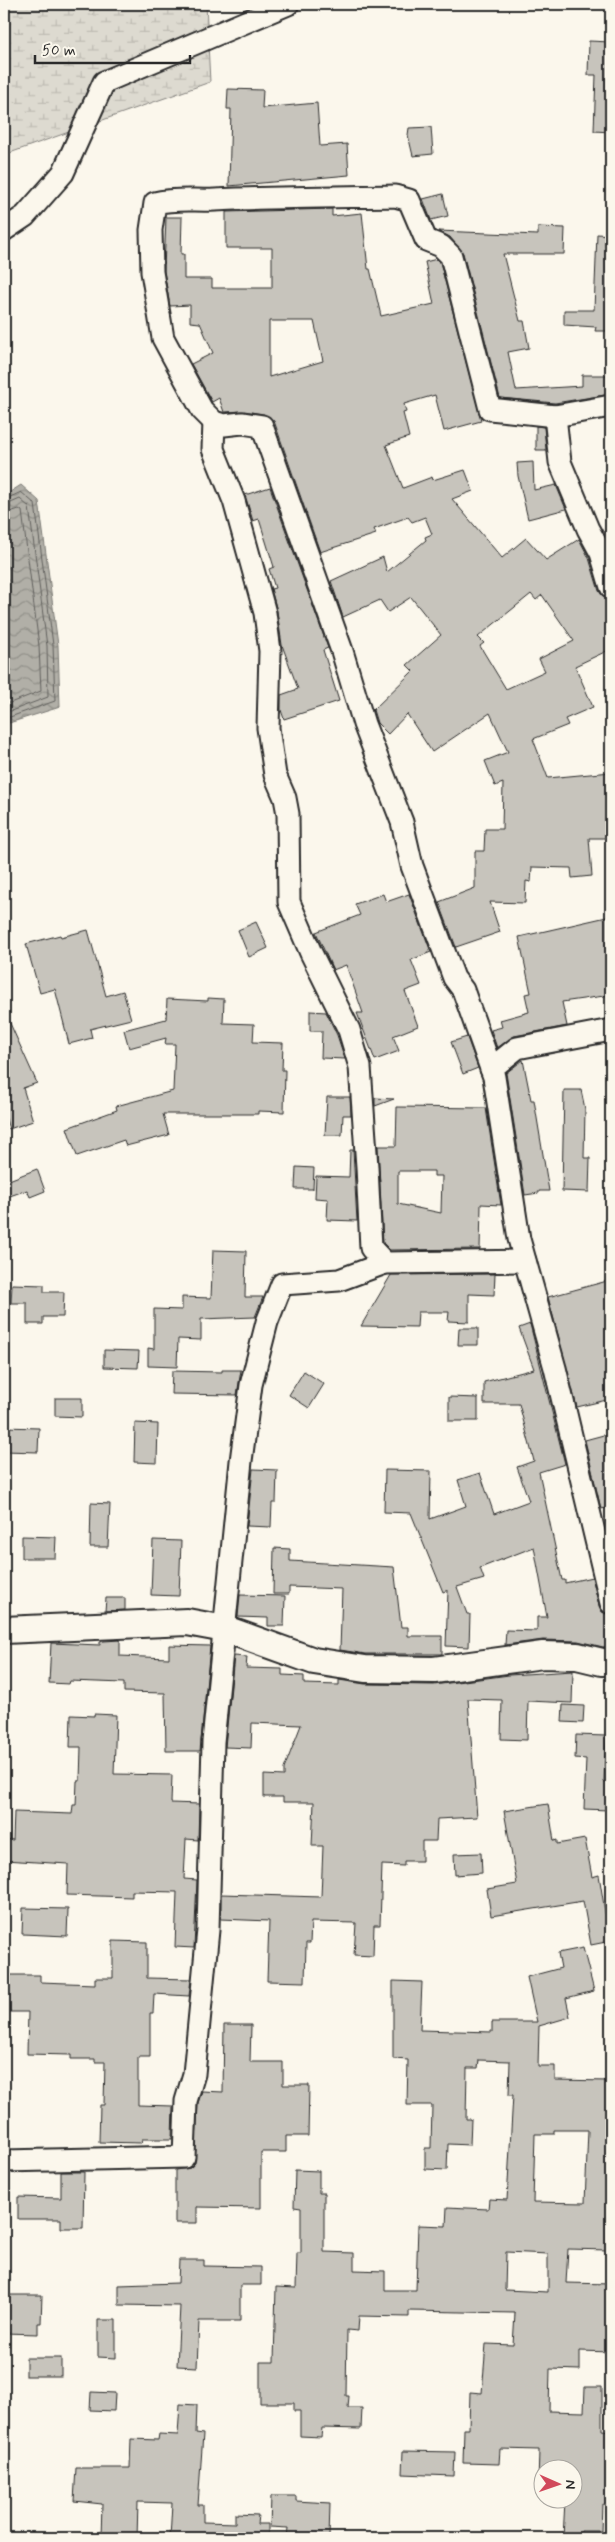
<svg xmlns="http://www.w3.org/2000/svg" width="615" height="2542" viewBox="0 0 615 2542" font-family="Mynerve,sans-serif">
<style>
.wetland{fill:url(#wetland-marsh);stroke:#84827e}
.water{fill:url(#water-waves);stroke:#7b7a75}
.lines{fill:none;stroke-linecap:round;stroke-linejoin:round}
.shore{stroke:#61605d;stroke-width:1}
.building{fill:#c7c4bc;stroke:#2b2b2b;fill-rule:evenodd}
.minor-casing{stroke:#2b2b2b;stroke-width:25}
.tertiary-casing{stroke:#2b2b2b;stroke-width:30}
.minor{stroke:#fbf7ec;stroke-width:21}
.tertiary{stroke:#fbf7ec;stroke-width:26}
</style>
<defs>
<pattern id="wetland-marsh" width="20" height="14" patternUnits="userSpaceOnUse" patternTransform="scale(1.25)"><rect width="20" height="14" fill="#dddad0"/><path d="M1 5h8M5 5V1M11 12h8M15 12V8" fill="none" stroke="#bebbb3"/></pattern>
<pattern id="water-waves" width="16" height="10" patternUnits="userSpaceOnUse" patternTransform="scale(1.25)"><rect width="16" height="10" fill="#b1afa7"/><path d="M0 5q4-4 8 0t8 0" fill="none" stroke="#908f88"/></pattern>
</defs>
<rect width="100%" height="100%" fill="#fbf7ec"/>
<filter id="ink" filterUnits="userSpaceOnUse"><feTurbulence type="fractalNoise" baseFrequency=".02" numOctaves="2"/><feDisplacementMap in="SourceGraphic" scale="10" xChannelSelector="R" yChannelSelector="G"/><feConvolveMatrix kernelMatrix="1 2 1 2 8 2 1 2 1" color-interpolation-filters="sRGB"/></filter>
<g filter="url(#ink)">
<polygon class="wetland" points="4,4 206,4 210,82 4,155"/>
<polygon class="water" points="21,485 39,501 58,645 60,707 9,723 4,721 4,496"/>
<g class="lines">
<g class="shore">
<polyline points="4,500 21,492 35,504 53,645 55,701 10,717 4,716"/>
<polyline points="4,506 20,499 29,507 47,646 48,697 11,711 4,710"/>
<polyline points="4,514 19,509 22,511 39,646 41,691 10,703 4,703"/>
</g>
</g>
<g class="building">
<polygon points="589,41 611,42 611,132 594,131 596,75 588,75"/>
<polygon points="228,89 263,90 262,108 317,103 320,146 347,144 349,175 229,186 231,109 227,109"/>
<polygon points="431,127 433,154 413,156 408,135 409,128"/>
<polygon points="443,194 448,216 431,220 423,199"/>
<path d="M332,209V216L362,213L368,269H370L381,316L434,304L425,262L437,259L440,262L480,416L481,421L444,431L435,395L404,404L406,412L403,413L409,437L386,445L403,488L432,477L433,480L465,470L473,491L452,499L502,558L526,538L546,560L579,539L589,558L599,591L603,596L611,599V649L575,666L593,707L565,719L568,725L533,739L548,778L611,772V838H589L592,876L572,878L571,868L532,867L531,882L526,881L525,903L490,902L500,932L456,947L439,902L475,888V851H484L485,829H502L503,783L495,786L485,761L508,752L490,713L432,752L407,714L388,734L377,723L373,710L413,671L407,665L441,635L411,597L388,612L380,600L343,617L331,581L383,557L387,572L426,540L425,537L432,534L425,517L412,522L408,517L374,529L376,534L320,552L274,421L264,414L244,411L224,412L219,398L212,402L191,364L213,353L200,323L190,322V305L170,306L164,271L166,217H182L181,254H184V279H212V288H272V248H226V212ZM269,321H314L323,361L269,377ZM531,594L536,600L542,595L574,641L539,659L545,671L506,689L480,646L484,643L478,637Z"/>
<polygon points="538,227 565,228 564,254 503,254 520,321 524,321 529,348 508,352 516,390 582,386 582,375 611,375 611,394 555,403 500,398 463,253 450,237 438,231 538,235"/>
<polygon points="597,234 611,235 611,331 595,331 596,327 564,325 564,310 594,310"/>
<polygon points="536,426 544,427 546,450 536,450"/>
<polygon points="533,462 534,490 556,485 566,509 528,519 518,476 517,463"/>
<polygon points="270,487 328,648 323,650 339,701 284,719 281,710 281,695 298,689 282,645 277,611 271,589 275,588 269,569 274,567 259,519 253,521 245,495"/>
<polygon points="383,894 386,902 409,894 431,952 411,960 421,985 405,991 418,1026 393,1036 399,1051 375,1060 357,1013 363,1013 346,965 333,970 316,932 360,915 355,904"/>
<polygon points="611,916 611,958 606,958 611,995 562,1002 567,1026 514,1036 497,1048 491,1030 502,1027 500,1020 529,1012 525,994 531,993 519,937"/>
<polygon points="256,922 268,948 249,957 238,930"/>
<polygon points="88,930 106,996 123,991 131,1019 90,1029 92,1038 69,1044 55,989 40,993 26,944 60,935 61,937"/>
<polygon points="208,998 224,999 223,1023 254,1024 253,1042 283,1043 282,1070 285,1070 284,1112 258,1111 258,1114 163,1114 169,1135 126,1146 124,1140 77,1156 67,1128 117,1110 116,1106 173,1091 175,1044 165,1044 166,1038 129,1048 124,1030 166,1019 167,999 208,1001"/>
<polygon points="4,1010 37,1083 23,1088 33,1121 9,1129 4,1113"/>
<polygon points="310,1011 326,1012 337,1035 345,1059 321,1058 322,1031 310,1031"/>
<polygon points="467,1037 478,1068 463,1074 451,1042"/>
<polygon points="523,1060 531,1100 534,1100 549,1191 539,1191 539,1193 525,1195 506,1073"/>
<polygon points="564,1090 581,1090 585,1109 584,1158 590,1158 589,1192 562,1191"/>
<polygon points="327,1097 350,1097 351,1115 343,1115 342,1135 325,1135"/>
<polygon points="375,1098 394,1099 375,1106"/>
<path d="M397,1107L486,1108L501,1205L481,1204L480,1249L390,1250L383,1243L378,1146H396ZM398,1171H434V1176H442L441,1213L398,1204Z"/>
<polygon points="350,1150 353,1150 357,1221 327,1220 328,1199 315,1198 316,1176 349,1177"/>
<polygon points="296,1167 314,1168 313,1189 295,1189"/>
<polygon points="37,1169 45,1191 30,1197 27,1190 4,1198 4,1182"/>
<polygon points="213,1250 246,1251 245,1297 263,1297 255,1317 201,1319 201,1340 178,1339 177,1367 148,1366 148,1348 154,1349 154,1309 182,1310 182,1297 211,1298"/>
<polygon points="495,1274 494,1295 469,1294 469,1322 448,1321 449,1312 418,1312 417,1327 361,1326 391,1275"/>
<polygon points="611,1280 611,1399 577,1407 548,1297"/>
<polygon points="12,1284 44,1285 44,1292 64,1292 63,1317 43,1317 43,1324 27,1324 27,1303 11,1303"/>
<polygon points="530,1324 565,1464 539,1472 562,1580 565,1580 565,1583 592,1577 599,1606 602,1612 611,1615 611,1645 603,1647 578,1641 543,1640 505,1645 506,1630 537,1631 537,1617 547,1617 534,1547 480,1568 484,1579 457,1587 467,1614 470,1614 469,1647 446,1646 448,1590 443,1592 411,1513 384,1512 385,1470 431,1471 430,1519 466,1506 458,1480 480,1473 494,1514 529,1501 517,1467 534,1461 519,1404 484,1404 484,1382 534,1369 519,1328"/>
<polygon points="459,1328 478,1328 478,1345 458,1345"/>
<polygon points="104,1350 139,1351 138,1368 104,1367"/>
<polygon points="222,1370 241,1370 237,1395 171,1394 172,1371 222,1372"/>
<polygon points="304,1371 324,1384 309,1408 289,1395"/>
<polygon points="449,1397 478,1398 478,1421 449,1421"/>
<polygon points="55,1398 82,1398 82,1417 55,1416"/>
<polygon points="135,1423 158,1424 157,1463 134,1462"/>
<polygon points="4,1427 39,1428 38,1452 4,1451"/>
<polygon points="611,1433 611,1507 601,1509 585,1440"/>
<polygon points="253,1469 277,1470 276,1503 272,1503 271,1527 247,1526"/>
<polygon points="91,1503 110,1504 108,1547 90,1547"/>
<polygon points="22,1536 56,1537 55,1558 22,1558"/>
<polygon points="153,1540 181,1541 179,1596 151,1595"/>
<polygon points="274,1548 290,1549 290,1561 394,1567 401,1627 408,1627 408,1636 442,1636 442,1654 366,1654 340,1650 342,1589 289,1587 289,1594 273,1594"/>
<polygon points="240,1595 285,1596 284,1626 268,1626 268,1618 238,1617"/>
<polygon points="106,1598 125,1598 125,1610 105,1611"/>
<polygon points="120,1640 120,1656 169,1658 169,1645 210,1646 200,1751 166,1751 165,1693 124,1692 124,1683 70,1681 69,1684 49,1683 51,1643 100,1645 100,1642 104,1641"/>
<polygon points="234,1656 247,1657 246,1668 282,1669 282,1675 304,1676 304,1684 339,1685 339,1680 365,1684 434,1685 509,1675 573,1671 572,1703 528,1701 527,1740 501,1739 502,1700 468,1699 477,1817 437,1819 436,1841 422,1841 422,1861 404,1861 404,1866 382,1865 380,1925 374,1925 373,1956 354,1955 356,1923 311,1922 310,1943 306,1943 305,1982 267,1981 269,1921 221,1919 221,1894 321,1897 323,1846 312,1846 314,1802 283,1802 283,1797 264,1797 264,1775 284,1776 284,1769 301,1725 252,1723 251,1748 225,1747"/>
<polygon points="563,1705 584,1706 583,1723 562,1722"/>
<polygon points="94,1714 116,1715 114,1774 172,1775 171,1803 199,1804 198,1840 186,1839 184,1879 197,1880 194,1948 175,1947 177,1892 132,1891 132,1897 67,1895 68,1864 4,1860 4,1839 13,1840 14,1812 72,1814 73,1805 76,1805 77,1781 80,1781 81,1747 70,1747 71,1715 94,1716"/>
<polygon points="576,1735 606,1736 604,1782 609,1782 608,1810 584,1809 586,1759 575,1758"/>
<polygon points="548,1804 554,1841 557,1840 557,1844 585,1839 592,1877 599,1875 607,1924 611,1924 611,1941 591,1945 583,1901 491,1916 487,1889 517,1884 504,1811"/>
<polygon points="481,1853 482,1873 455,1875 454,1854"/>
<polygon points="23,1908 68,1909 67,1936 22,1934"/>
<polygon points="113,1941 147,1942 147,1978 191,1979 189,1996 154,1994 153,2013 150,2013 150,2057 138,2057 138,2105 173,2106 172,2139 142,2139 141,2143 99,2142 100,2105 104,2105 105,2062 95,2062 95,2059 71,2059 71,2055 27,2054 28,2012 9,2012 9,1975 40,1975 40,1982 95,1984 95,1978 113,1978"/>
<path d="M583,1948L594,1991L566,1998L570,2017L539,2026L538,2066H555V2080L608,2081L607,2144L611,2145V2197H609L608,2250L568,2249L566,2283L611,2284V2352L580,2351V2370L550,2369L549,2411L584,2412L585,2387H602V2430L611,2431V2470L610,2505L602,2504L601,2531H581V2538H563L565,2500H572V2470H542V2484H538L539,2450L500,2449L499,2464L463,2463L464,2429H469L470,2392L482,2393L486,2344L513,2345L515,2313L409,2311V2317L359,2316L358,2331L347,2330L346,2396H349L348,2408H362L361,2429L322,2428L321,2437L300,2436V2411H294V2403H260V2362H274L276,2287L296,2288L297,2253H301V2208L294,2207L295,2170L319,2171V2193H324V2252L354,2253V2270L385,2271V2290H416L418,2225L446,2226L447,2207L488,2209L489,2199L507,2200L513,2095H509L510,2061L479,2060L478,2068H467L466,2119H471L470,2145L448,2144L447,2170L425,2169V2148H431L432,2105H407L408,2060L393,2059V1981L422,1982L420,2030L492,2032V2022H537L527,1977L561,1968L558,1953ZM554,2130H588L585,2203L533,2202L535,2134H554ZM506,2252L548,2254V2292L505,2290Z"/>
<polygon points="224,2025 251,2025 250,2062 283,2062 283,2085 309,2085 308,2136 286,2136 286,2152 261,2152 261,2208 197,2207 197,2223 175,2223 175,2170 190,2168 195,2163 198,2103 202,2091 223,2092"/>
<polygon points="61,2172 84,2172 83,2228 61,2228 61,2219 18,2219 18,2197 61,2198"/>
<polygon points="179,2260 204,2260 204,2266 261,2267 261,2285 240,2285 240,2321 199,2321 197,2367 177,2366 180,2306 119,2305 119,2285 178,2283"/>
<polygon points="4,2295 42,2295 41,2323 38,2323 38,2334 4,2333"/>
<polygon points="98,2320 116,2320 116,2358 98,2357"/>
<rect x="26" y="2358" width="35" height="18"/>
<polygon points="91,2392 115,2393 114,2411 90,2410"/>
<polygon points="180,2404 197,2405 196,2433 203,2434 198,2505 203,2505 203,2522 235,2523 235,2514 258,2515 257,2524 268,2524 268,2538 170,2538 172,2503 138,2502 137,2538 101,2538 102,2504 74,2501 76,2468 130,2468 131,2439 158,2440 159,2434 178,2435"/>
<polygon points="403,2451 455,2452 454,2476 402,2474"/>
<polygon points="271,2496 296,2496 296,2501 330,2503 329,2538 287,2537 288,2528 270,2527"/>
</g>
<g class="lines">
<defs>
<g id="minor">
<polyline points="4,230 25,216 63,173 104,82 288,4"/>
<path d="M611,406L555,416L490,409L451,256L441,246L426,240L409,200L395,196C335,197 275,197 215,200C195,201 175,198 155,203L151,230L152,272L163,338L202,410L214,422L224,425L242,423L262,426L342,651L364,724L402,822L412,866L454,978L463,990L494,1077L519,1239L555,1368L611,1603"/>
<polyline points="555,416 560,462 588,529 601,553 611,587"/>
<polyline points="214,422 213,449 234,501 265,613 270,651 268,728 275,775 285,798 288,814 289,902 311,953 349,1030 360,1067 367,1167 371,1248 385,1263 525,1261"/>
<polyline points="491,1069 517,1048 611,1030"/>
<polyline points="4,2161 184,2157 186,2101 194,2074 208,1930 213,1742 241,1461 251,1385 267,1322 282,1284 339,1280 385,1263"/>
</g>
<polyline id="tertiary" points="4,1630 187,1622 225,1629 314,1661 365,1669 434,1670 543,1655 577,1656 602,1662 611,1662"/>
</defs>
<use href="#minor" class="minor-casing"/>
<use href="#tertiary" class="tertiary-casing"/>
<use href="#minor" class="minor"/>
<use href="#tertiary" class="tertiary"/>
</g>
</g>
<rect width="615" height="2542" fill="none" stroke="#fbf7ec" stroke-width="20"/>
<rect x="10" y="10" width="595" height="2522" fill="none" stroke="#2b2b2b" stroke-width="2" filter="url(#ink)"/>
<g transform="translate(558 2484) rotate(92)"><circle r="24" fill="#fbf7ec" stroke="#a8a59f"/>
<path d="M0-4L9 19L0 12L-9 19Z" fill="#d1495b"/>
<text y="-8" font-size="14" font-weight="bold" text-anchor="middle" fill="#2b2b2b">N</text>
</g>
<path d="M35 55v8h155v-8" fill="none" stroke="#2b2b2b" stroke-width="2.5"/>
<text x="42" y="55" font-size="15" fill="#2b2b2b" stroke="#fbf7ec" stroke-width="4" paint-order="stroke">50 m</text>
</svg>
